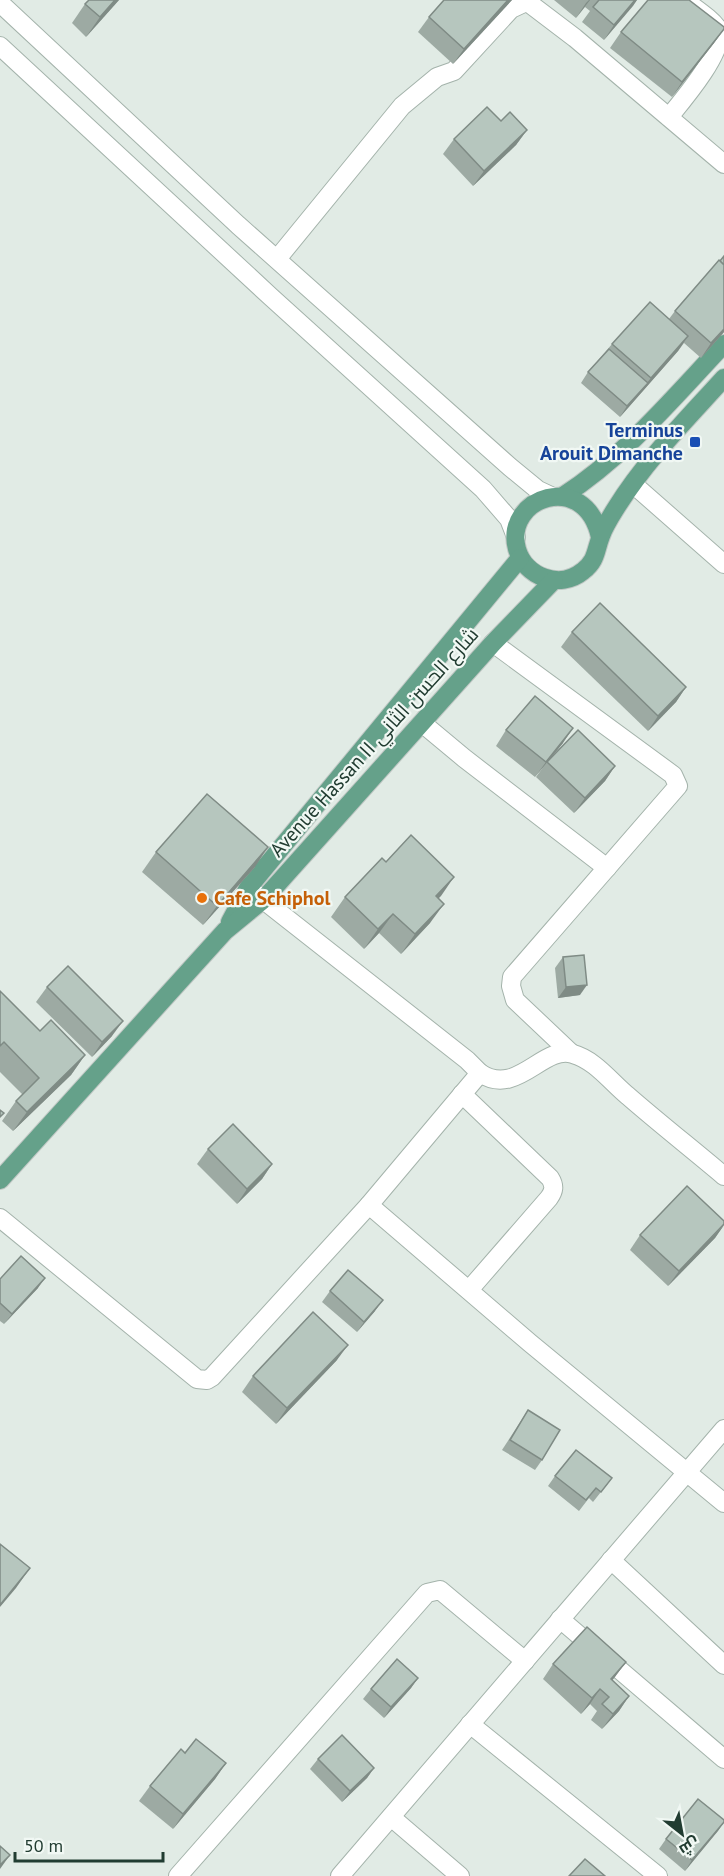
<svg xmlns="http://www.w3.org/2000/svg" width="724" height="1876" viewBox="0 0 724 1876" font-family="'PT Sans',Cairo,sans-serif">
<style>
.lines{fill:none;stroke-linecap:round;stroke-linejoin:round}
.minor-casing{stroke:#a4b3ab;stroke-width:20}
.major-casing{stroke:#c1c8c5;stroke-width:20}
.minor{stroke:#fff;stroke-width:18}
.major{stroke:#65a18a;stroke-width:18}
.wall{fill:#9daaa3}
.shaded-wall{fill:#7f8b85}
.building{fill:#b6c6be;stroke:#7f8b85;stroke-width:1.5}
.transit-dot{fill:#1a4fb4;stroke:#f1f8f4;stroke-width:2}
.food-dot{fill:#e8710a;stroke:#f1f8f4;stroke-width:2}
.labels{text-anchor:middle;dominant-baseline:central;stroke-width:4.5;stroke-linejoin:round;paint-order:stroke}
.transit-label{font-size:20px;font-weight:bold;fill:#164399;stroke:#f1f8f4;text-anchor:end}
.street-label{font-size:20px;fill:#213c31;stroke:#f1f8f4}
.food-label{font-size:20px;font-weight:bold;fill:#c56008;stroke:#f1f8f4;text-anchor:start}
</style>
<rect width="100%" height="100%" fill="#e1ebe5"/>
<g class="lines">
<defs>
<g id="minor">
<polyline points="525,0 575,38 724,164"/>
<polyline points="0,3 238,225 510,467 538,490 553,497"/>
<polyline points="0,46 271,297 483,489 509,519 516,537"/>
<path d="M669,117C682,101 724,52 719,31C715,21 693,7 684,0"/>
<polyline points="277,259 402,106 437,77 454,71 511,9 526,2"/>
<polyline points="633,484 724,564"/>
<polyline points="493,643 673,775 678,786 512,977 511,986 515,1000 571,1053"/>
<polyline points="422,723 464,758 607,868"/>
<polyline points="252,891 467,1060 480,1073 369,1205 530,1343 724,1503"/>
<path d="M480,1073C517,1098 543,1044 573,1054C595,1060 611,1082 628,1096C659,1123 692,1149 724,1176"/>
<path d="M462,1094L550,1178C555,1186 554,1191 549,1198L469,1290"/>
<polyline points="0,1218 197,1379 207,1380 212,1377 369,1205"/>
<polyline points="611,1560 724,1665"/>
<polyline points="560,1619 724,1759"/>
<polyline points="470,1724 658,1876"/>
<polyline points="391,1817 460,1876"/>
<polyline points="178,1876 427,1593 440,1590 525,1661"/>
<polyline points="340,1876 724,1429"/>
</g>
<g id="major">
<path d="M563,496C625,456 673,398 724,344"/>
<path d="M600,537C585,469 503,497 517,549C525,577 560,590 583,571C597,560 595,551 601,536C604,527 611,516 616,508C646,460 686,420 724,378"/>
<polyline points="230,922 248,888 520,558"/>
<polyline points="0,1180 225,931 264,899 493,643 554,580"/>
</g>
</defs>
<use href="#minor" class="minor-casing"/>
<use href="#major" class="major-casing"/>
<use href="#minor" class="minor"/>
<use href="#major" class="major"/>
</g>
<g class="wall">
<polygon points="119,0 86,37 72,23 85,4"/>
<polygon points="444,0 512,0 453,64 418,32 429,17"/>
<polygon points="554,0 637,0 604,40 582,22 590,11 585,7 576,18"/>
<polygon points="724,29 714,43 672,97 610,48 621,32"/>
<polygon points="501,121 527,130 516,145 473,186 443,154 454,139"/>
<polygon points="724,256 724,332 701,358 684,343 678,351 620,417 581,383 588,372 612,344 669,319 675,311"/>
<polygon points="572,632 686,687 676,702 648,731 561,647"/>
<polygon points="506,730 563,743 550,759 615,766 605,781 574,813 536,777 544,766 535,777 496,746"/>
<polygon points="156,852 255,867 203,925 142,872"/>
<polygon points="386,862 454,877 438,898 430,923 401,954 379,933 364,949 331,917 345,897"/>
<polygon points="563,957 580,995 558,998 555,968"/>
<polygon points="47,987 112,1036 92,1057 36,1002"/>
<polygon points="0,991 40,1031 85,1055 71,1075 13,1131 2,1121 16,1101 23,1095 0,1072"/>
<polygon points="208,1149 272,1164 262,1179 237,1204 197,1164"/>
<polygon points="724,1225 715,1238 668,1286 630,1250 640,1235"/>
<polygon points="0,1279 38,1288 4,1324 0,1321"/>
<polygon points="330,1291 375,1311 357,1332 322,1302"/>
<polygon points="337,1360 276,1424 242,1392 253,1376"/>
<polygon points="528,1410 542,1460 535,1470 502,1450"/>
<polygon points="555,1476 612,1478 593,1502 589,1498 579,1511 548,1486"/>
<polygon points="626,1662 612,1680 629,1696 619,1711 602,1729 591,1720 597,1711 590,1704 581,1714 543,1679 553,1664"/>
<polygon points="418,1678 411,1688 384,1718 363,1699 371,1689"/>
<polygon points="318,1759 374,1768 367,1778 342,1802 310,1769"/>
<polygon points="226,1763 215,1779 173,1829 139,1801 150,1786"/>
<polygon points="724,1822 685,1871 659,1849 666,1839"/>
</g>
<g class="shaded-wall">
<polygon points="115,0 119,0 86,37 100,17"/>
<polygon points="508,0 512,0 453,64 464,49"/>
<polygon points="589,0 590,0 576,18 586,3"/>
<polygon points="635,0 637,0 633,6 604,40 614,25"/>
<polygon points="724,29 714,43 672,97 682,82"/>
<polygon points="527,130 516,145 473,186 484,171"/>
<polygon points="724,329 724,332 701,358 711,343"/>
<polygon points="688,336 678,351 620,417 627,406 651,378"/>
<polygon points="686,687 676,702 648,731 658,716"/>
<polygon points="573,728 563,743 535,777 546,762"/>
<polygon points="615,766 605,781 574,813 585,798"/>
<polygon points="268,847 255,867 203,925 217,906"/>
<polygon points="454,877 441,896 422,915 436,896"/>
<polygon points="444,904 430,923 401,954 415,934"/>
<polygon points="393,914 379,933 364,949 378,929"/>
<polygon points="587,985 580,995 558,998 566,987"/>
<polygon points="123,1021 112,1036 92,1057 102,1042"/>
<polygon points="85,1055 71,1075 13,1131 27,1112"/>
<polygon points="272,1164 262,1179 237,1204 247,1189"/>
<polygon points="724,1225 715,1238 668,1286 679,1271"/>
<polygon points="45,1278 38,1288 4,1324 12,1314"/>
<polygon points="383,1300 375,1311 357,1332 364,1322"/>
<polygon points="348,1345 337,1360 276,1424 287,1408"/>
<polygon points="30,1568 16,1588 0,1607 0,1605"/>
<polygon points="626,1662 615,1677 603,1691 611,1679"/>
<polygon points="418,1678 411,1688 384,1718 391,1707"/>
<polygon points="600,1689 590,1704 581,1714 592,1698"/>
<polygon points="629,1696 619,1711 602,1729 613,1714"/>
<polygon points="226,1763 215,1779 173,1829 183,1814"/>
<polygon points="374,1768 367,1778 342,1802 350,1791"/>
<polygon points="724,1822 718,1831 685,1871 692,1860"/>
<polygon points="10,1855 0,1869 0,1865"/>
</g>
<g class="building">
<polygon points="89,0 115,0 100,17 85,4"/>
<polygon points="444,0 508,0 464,49 429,17"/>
<polygon points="599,0 635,0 614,25 593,7"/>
<polygon points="648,0 689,0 724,27 724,29 682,82 621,32"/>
<polygon points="487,107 501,121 510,112 527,130 484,171 454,139"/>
<polygon points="724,256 724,265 720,261"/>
<polygon points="719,260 724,265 724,329 711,343 675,311"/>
<polygon points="650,302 688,336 651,378 612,344"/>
<polygon points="609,349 648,383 627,406 588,372"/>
<polygon points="600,603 686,687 658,716 572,632"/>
<polygon points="535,696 573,728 546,762 506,730"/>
<polygon points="578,730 615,766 585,798 547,762"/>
<polygon points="207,794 268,847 217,906 156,852"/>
<polygon points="411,835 454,877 436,896 444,904 415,934 393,914 378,929 345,897 382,858 386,862"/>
<polygon points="584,955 587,985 566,987 563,957"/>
<polygon points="68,966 123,1021 102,1042 47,987"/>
<polygon points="0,991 40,1031 51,1020 85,1055 27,1112 16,1101 39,1078 4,1042 0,1046"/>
<polygon points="0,1110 4,1113 0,1117"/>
<polygon points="233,1124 272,1164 247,1189 208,1149"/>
<polygon points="687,1186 724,1221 724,1224 679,1271 640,1235"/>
<polygon points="21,1256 45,1278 12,1314 0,1303 0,1279"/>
<polygon points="348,1270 383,1300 364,1322 330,1291"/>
<polygon points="313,1312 348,1345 287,1408 253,1376"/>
<polygon points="528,1410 560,1430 542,1460 510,1440"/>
<polygon points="576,1450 612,1478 601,1492 596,1488 586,1500 555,1476"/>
<polygon points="0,1544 30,1568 0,1605"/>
<polygon points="587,1627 626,1662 611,1679 629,1696 613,1714 602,1704 609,1697 600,1689 592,1698 553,1664"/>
<polygon points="397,1659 418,1678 391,1707 371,1689"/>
<polygon points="342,1735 374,1768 350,1791 318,1759"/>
<polygon points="196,1739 226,1763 183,1814 150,1786 181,1749 185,1753"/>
<polygon points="698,1799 724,1820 724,1822 692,1860 666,1839"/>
<polygon points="0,1846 10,1855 0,1865"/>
<polygon points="585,1859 605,1876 569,1876"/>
</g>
<rect class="transit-dot" x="689" y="436" width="12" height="12" rx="3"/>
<circle class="food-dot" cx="202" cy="898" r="6"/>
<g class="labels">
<g class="transit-label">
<text x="683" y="430">Terminus<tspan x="683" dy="23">Arouit Dimanche</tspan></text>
</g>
<g class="street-label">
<text transform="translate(374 742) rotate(-48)">Avenue Hassan II شارع الحسن الثاني</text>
</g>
<g class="food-label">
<text x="214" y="898">Cafe Schiphol</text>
</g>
</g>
<g transform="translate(682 1834) rotate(149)" stroke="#f1f8f4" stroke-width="4.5" paint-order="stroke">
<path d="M0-4.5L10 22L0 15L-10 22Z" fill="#213c31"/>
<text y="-9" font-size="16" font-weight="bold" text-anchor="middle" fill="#213c31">ش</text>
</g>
<path d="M15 1852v9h148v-9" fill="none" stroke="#213c31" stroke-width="3"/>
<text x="24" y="1852" font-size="18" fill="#213c31" stroke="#f1f8f4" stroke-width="4.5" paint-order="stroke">50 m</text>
</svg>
